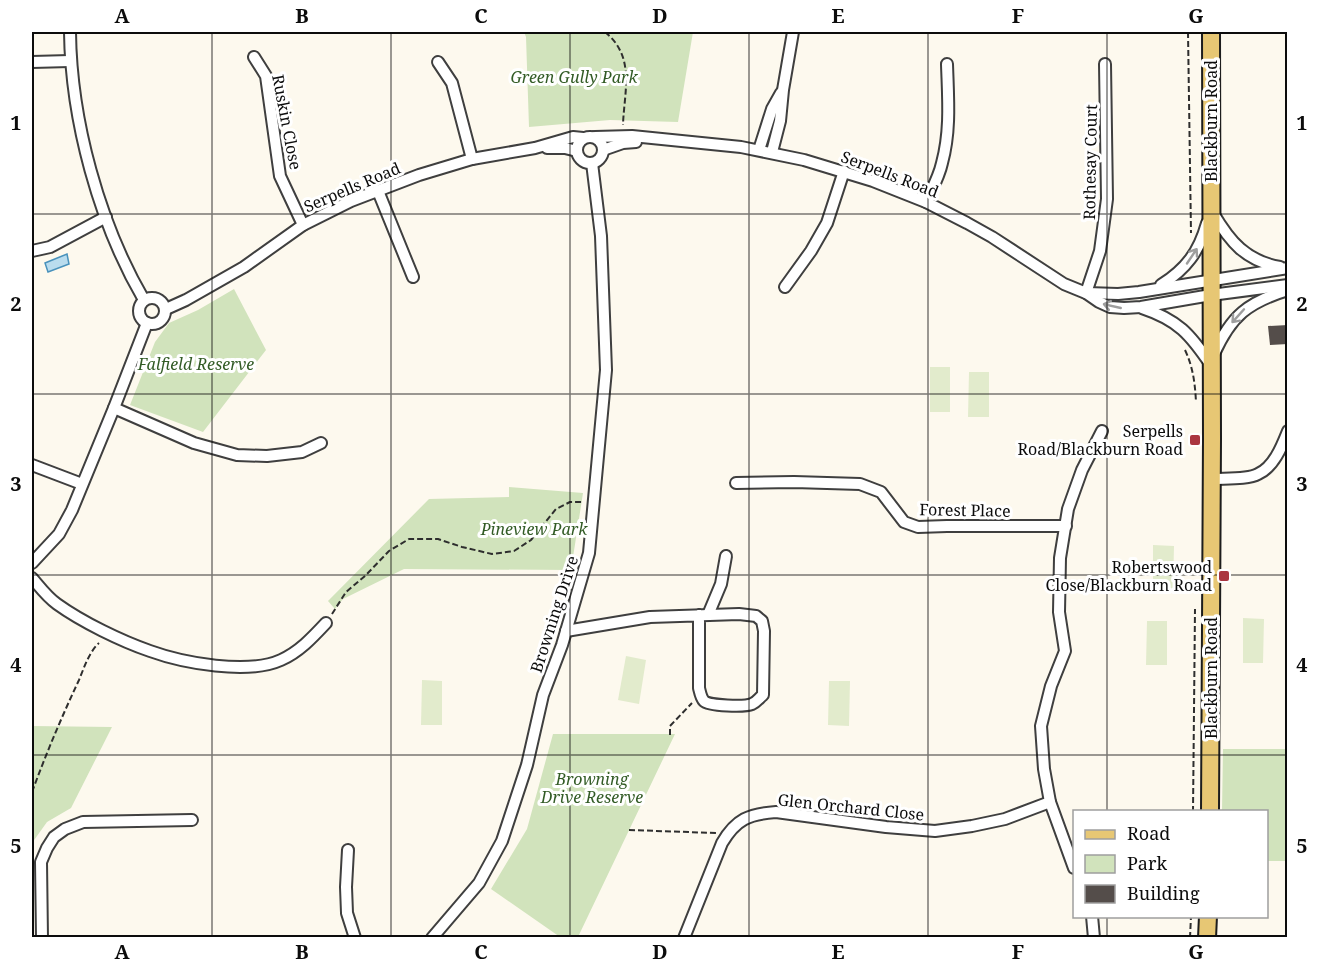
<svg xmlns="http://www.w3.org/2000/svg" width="1319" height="969" viewBox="0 0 1319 969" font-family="'Noto Serif',serif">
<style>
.green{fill:#d1e3bc}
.pitch{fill:#e2ebcc}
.water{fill:#b9dcee;stroke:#4992bc;stroke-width:1.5}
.building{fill:#544d4a}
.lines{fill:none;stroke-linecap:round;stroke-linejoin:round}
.street-casing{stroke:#3f3f3f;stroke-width:14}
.primary-casing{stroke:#1d1d1d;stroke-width:20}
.path{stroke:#2e2e2e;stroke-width:2;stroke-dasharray:6 3;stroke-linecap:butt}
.street{stroke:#fff;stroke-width:10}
.primary{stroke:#e7c774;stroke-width:16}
.oneway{stroke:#9e9e9e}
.grid{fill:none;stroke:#0c0c0c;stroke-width:1.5;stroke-opacity:0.55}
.poi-dot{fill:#aa3640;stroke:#fff;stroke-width:2}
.labels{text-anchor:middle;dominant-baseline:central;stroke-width:6;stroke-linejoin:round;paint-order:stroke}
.park-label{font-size:16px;font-style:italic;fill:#325b25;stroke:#fff}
.street-label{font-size:16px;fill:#0c0c0c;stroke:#fff}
.poi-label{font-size:16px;fill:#0c0c0c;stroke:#fff;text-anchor:end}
.neatline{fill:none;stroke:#0c0c0c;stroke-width:2}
.grid-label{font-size:20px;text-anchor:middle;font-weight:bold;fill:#0c0c0c}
</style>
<rect width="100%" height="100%" fill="#fdf9ee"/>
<g class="green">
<polygon points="524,32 693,32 678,122 610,120 529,127 526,37"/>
<polygon points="234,289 266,350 203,432 130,405 155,342 169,323 198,310"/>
<polygon points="509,487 583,493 571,570 404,569 343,599 335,609 328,601 429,499 509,497"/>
<polygon points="32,726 112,727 71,808 47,822 32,843"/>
<polygon points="553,734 675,734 578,937 560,937 491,889 527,829"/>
<polygon points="1223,749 1287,749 1287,861 1267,861 1266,812 1222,811"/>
</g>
<g class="pitch">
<rect x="930" y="367" width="20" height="45"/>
<polygon points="969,372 989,372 989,417 968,417"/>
<polygon points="1153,545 1174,546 1173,590 1153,590"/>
<polygon points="1243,618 1264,619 1263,663 1243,663"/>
<polygon points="1147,621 1167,621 1167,665 1146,665"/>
<polygon points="626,656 646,660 639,704 618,700"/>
<polygon points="422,680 442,681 442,725 421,725"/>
<polygon points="829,681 850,681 849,726 828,725"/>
</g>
<polygon class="water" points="67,254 69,264 48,272 45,263"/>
<polygon class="building" points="1288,325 1288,344 1270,345 1268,326"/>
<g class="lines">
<defs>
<g id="street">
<path d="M70,32C71,120 99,223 144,300"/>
<polyline points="254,57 266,76 280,176 303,225"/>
<polyline points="32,62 70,61"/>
<polyline points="438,62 452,83 472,159"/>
<circle cx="590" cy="150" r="13"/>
<polyline points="595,137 632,136 741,147 804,160 873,181 926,202 967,223 992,237 1064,284 1086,293 1099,302 1110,307 1124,308 1141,307 1211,295 1288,285"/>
<polyline points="547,148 565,148 577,151"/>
<polyline points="603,150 623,143 636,142"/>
<polyline points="759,150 772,109 781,93"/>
<polyline points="772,152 780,121 783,90 793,32"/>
<polyline points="378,191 413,277"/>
<path d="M926,202C932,189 939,177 942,163C951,130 948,97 947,64"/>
<path d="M1213,213C1230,242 1246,261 1280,267"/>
<polyline points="32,251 50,247 106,217"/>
<path d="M1161,285C1186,269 1199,252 1207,223"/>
<polyline points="785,287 811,251 827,223 844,171"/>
<polyline points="1086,293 1100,251 1107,199 1105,64"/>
<polyline points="1087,293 1118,294 1139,292 1288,268"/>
<circle cx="152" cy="311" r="13"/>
<path d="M1142,308C1178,320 1190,334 1211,365"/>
<polyline points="166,309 186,300 244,267 303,225 351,201 419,175 472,159 535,148 573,137 583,138"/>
<path d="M1214,354C1231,316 1248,302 1288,290"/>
<polyline points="114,408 194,443 237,455 267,456 302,452 321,443"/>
<polyline points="32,465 82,484"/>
<path d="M1211,479C1224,478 1248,480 1258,474C1274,467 1282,446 1288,431"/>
<polyline points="736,483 794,482 860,484 881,492 904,522 918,527 947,526 1066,526"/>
<polyline points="32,563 59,534 72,510 114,408 147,323"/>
<path d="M32,578C39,586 47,597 57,604C82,622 121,641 150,651C183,663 248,675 281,660C299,652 312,638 326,623"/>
<polyline points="708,615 721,584 726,556"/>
<path d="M566,631L650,617L739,614L756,616L762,621L764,631L763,695C759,698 757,702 752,704C745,707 709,706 704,701C701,698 700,692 699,688V615"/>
<polyline points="348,850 346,887 347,913 355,938"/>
<polyline points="1074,868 1050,802 1044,769 1041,726 1051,686 1065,651 1059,612 1060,558 1068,509 1082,470 1102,431"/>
<polyline points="1092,916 1094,938"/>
<polyline points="42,938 41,862 47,848 54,837 65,829 83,822 192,820"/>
<polyline points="432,938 479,883 502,841 527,765 543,695 562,645 589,553 606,370 601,236 592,163"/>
<path d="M684,938L722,843C736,819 749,814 776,812L886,827L935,831L972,826L1005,819L1050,802"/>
</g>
<g id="primary">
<polyline points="1210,812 1212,439 1211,32"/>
<polyline points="1207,938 1208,916"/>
</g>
</defs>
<use href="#street" class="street-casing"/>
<use href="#primary" class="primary-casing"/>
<g class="path">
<path d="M605,32C636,57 624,92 623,125"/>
<polyline points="1188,32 1191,233"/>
<path d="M1185,350C1193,367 1195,383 1196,402"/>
<polyline points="332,614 346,592 365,576 389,551 409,539 438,539 462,547 492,554 514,551 531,540 556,509 570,502 582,502"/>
<polyline points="670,735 670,726 692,703"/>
<path d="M32,792C46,754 62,716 79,680C84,668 89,652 99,643"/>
<polyline points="1193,812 1195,609"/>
<polyline points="629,830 716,833"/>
<polyline points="1190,938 1191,916"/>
</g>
<use href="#street" class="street"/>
<use href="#primary" class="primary"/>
</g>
<defs><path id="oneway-shaft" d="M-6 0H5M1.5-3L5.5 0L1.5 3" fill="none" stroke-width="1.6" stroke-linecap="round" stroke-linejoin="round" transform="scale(1.5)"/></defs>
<g class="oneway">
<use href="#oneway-shaft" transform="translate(1192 256) rotate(-56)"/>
<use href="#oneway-shaft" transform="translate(1112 306) rotate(-167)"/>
<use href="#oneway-shaft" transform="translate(1238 316) rotate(132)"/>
</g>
<path class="grid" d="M212,32V938M391,32V938M570,32V938M749,32V938M928,32V938M1107,32V812M32,214H1288M32,394H1288M32,575H1288M32,755H1288M1107,916V938"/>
<g class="poi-dot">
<rect x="1189" y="434" width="12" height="12" rx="3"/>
<rect x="1218" y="570" width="12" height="12" rx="3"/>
</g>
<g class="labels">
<g class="park-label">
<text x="574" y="77">Green Gully Park</text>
<text x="196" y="364">Falfield Reserve</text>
<text x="534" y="529">Pineview Park</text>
<text x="592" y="779">Browning<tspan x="592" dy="18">Drive Reserve</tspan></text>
</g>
<g class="street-label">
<text transform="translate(1211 121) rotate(-90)">Blackburn Road</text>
<text transform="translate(287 122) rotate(79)">Ruskin Close</text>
<text transform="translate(1090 162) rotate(-89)">Rothesay Court</text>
<text transform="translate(890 174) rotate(21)">Serpells Road</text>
<text transform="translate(352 187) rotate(-23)">Serpells Road</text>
<text transform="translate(965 510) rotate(1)">Forest Place</text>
<text transform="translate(554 614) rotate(-72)">Browning Drive</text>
<text transform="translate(1211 678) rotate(-90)">Blackburn Road</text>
<text transform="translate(851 807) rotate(6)">Glen Orchard Close</text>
</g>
<g class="poi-label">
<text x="1183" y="431">Serpells<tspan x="1183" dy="18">Road/Blackburn Road</tspan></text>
<text x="1212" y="567">Robertswood<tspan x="1212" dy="18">Close/Blackburn Road</tspan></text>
</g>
</g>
<rect width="1319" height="969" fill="none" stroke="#ffffff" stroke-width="66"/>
<rect x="1073" y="810" width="195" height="108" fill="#ffffff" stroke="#9e9e9e" stroke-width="1.5"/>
<rect x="1085" y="830" width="30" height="9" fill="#e7c774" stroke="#9e9e9e" stroke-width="1.5"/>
<text x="1127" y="840" font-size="18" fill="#0c0c0c">Road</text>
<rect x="1085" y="855" width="30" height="18" fill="#d1e3bc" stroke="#9e9e9e" stroke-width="1.5"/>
<text x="1127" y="870" font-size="18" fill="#0c0c0c">Park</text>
<rect x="1085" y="885" width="30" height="18" fill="#544d4a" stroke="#9e9e9e" stroke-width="1.5"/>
<text x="1127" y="900" font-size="18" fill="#0c0c0c">Building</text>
<rect x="33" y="33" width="1253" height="903" class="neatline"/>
<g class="grid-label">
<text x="122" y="23">A</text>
<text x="302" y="23">B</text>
<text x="481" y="23">C</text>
<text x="660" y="23">D</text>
<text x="838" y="23">E</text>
<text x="1018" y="23">F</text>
<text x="1196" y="23">G</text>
<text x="16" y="130">1</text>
<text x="1302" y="130">1</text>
<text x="16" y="311">2</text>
<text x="1302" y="311">2</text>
<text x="16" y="491">3</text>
<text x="1302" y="491">3</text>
<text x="16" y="672">4</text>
<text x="1302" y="672">4</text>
<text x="16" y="853">5</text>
<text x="1302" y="853">5</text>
<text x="122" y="959">A</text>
<text x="302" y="959">B</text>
<text x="481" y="959">C</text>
<text x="660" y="959">D</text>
<text x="838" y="959">E</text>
<text x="1018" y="959">F</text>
<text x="1196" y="959">G</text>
</g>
</svg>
